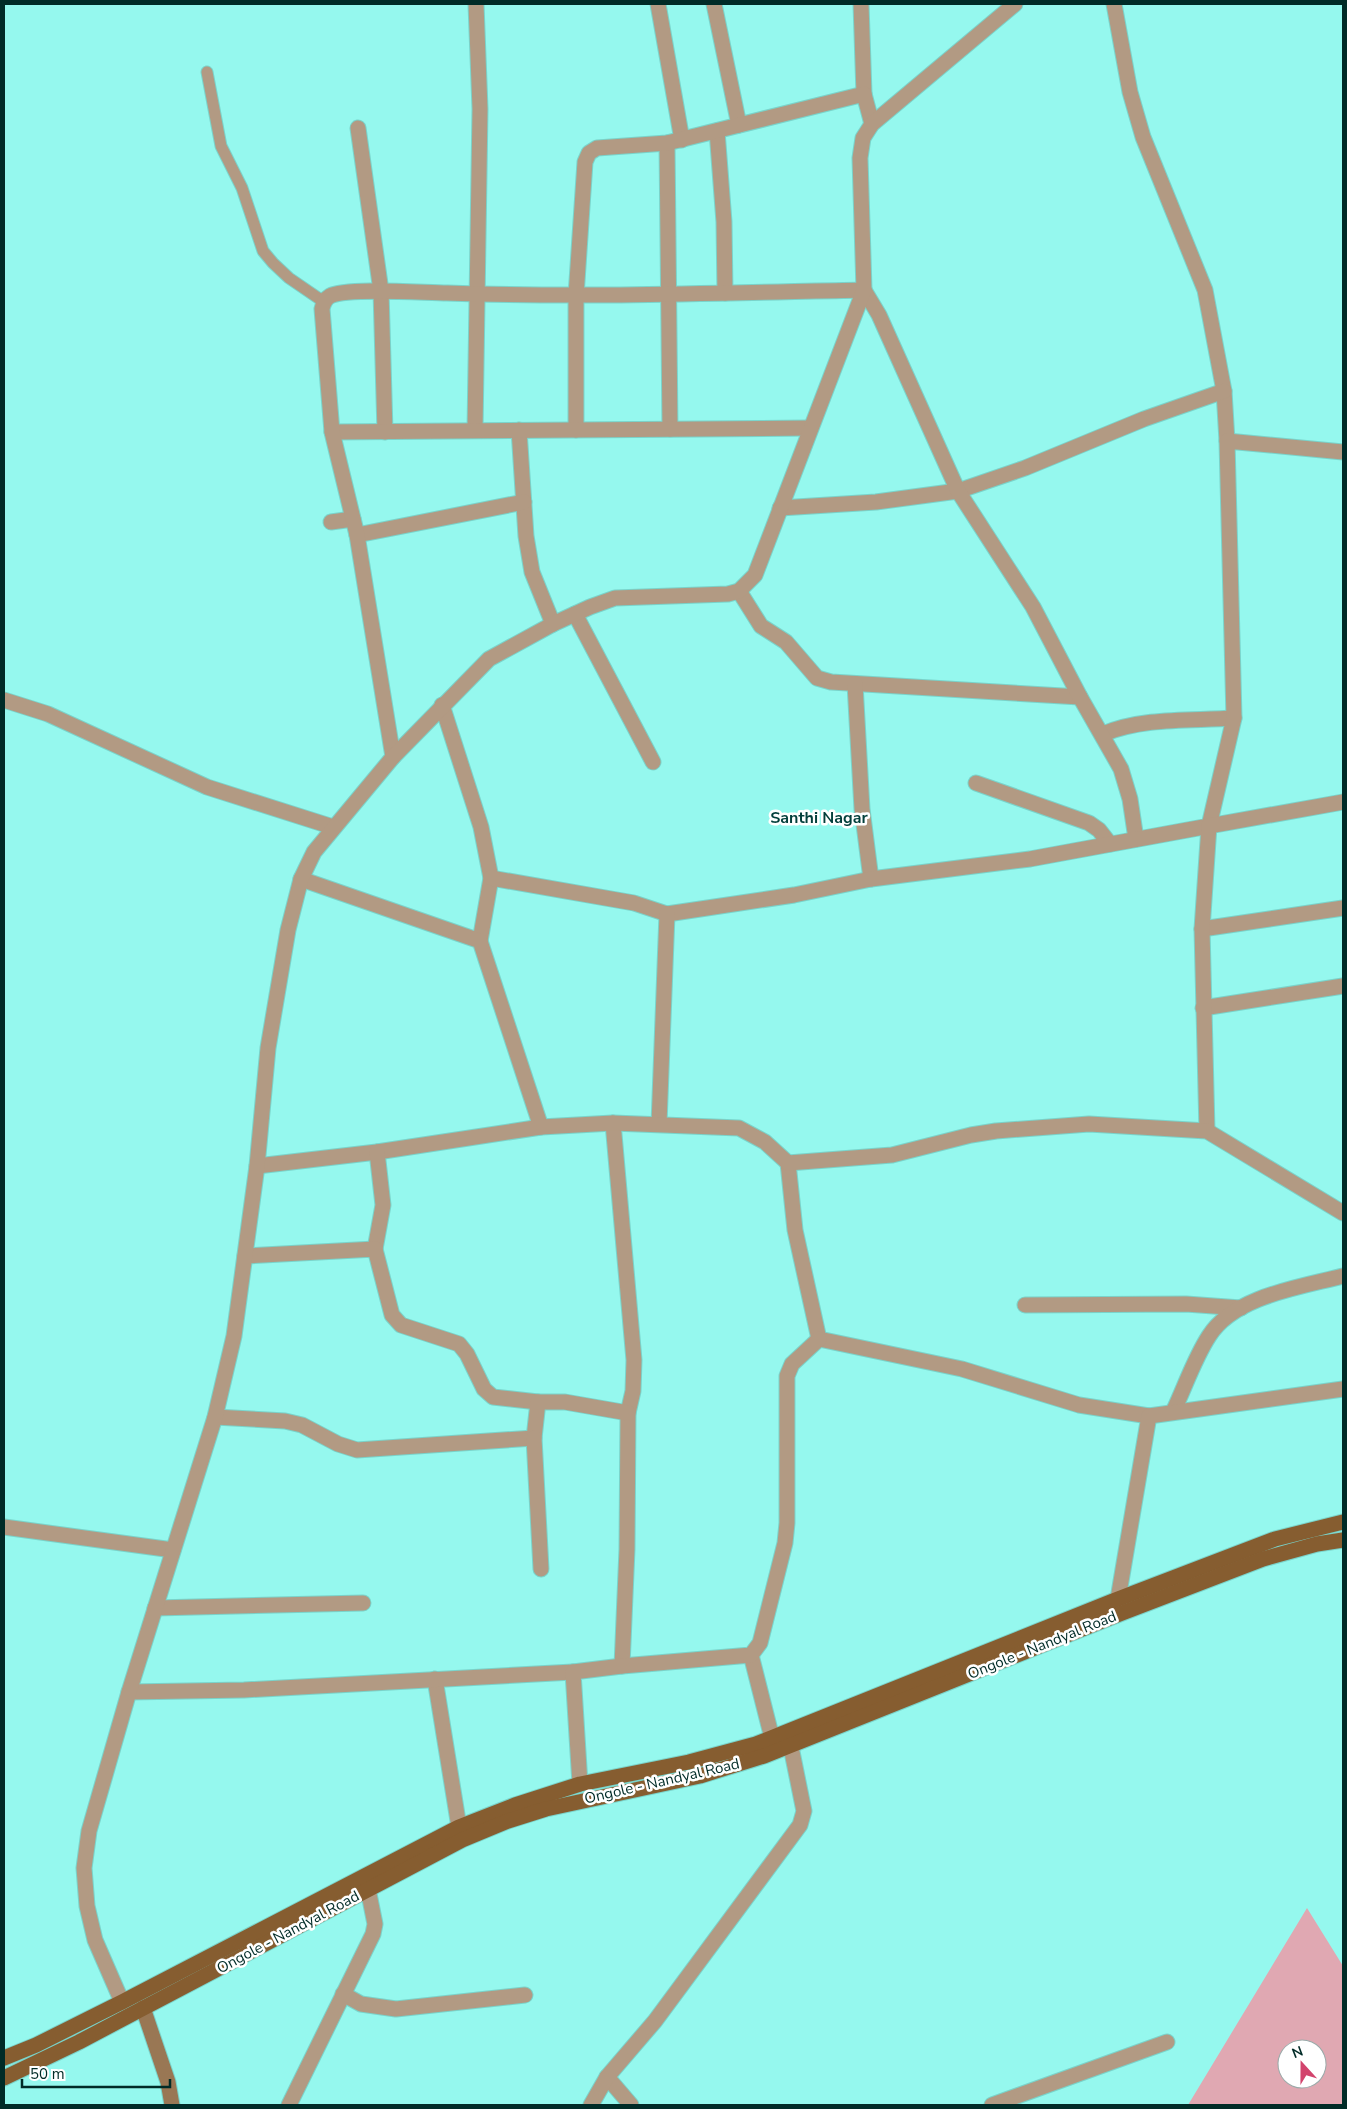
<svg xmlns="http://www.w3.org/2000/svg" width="1347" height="2109" viewBox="0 0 1347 2109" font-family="'Nunito Sans',sans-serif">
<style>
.green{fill:#e0a8b2;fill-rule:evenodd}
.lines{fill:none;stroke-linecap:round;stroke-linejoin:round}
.lane-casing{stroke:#7ad3ca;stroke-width:13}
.street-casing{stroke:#7ad3ca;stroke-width:17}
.secondary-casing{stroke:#7ad3ca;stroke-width:17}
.primary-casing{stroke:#7ad3ca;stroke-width:17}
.lane{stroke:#b29a83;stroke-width:11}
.street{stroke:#b29a83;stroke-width:15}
.secondary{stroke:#997754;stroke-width:15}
.primary{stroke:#865d30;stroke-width:15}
.labels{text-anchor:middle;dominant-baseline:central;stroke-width:5;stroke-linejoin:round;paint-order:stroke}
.street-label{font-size:15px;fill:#002b27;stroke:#fff}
.neighbourhood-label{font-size:16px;font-weight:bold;fill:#023f3b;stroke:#fff}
</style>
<rect width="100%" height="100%" fill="#95f8ee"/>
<path class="green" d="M1307,1908L1343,1966V2105H1188ZM1287,2049H1317V2079H1287Z"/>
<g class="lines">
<defs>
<polyline id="lane" points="207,72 221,146 242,188 263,251 273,263 289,278 324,302"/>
<g id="street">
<polyline points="658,4 682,140"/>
<polyline points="714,4 739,125"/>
<polyline points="861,4 864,94"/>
<polyline points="1114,4 1130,92 1143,137 1205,290 1224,391 1227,441"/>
<polyline points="358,128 381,291 385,432"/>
<polyline points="717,131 724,222 725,293"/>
<polyline points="667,143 670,429"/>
<polyline points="475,430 480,109 476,4"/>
<polyline points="519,430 526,536 532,572 553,624"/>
<polyline points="576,430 576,296 585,162 589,153 597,148 667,143 864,94 872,124"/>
<polyline points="332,432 810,428"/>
<polyline points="780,508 876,502 958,491 1025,468 1144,419 1224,391"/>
<polyline points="331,522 353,519"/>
<polyline points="357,535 524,502"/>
<polyline points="739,591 761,626 786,642 817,678 831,682 1080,697"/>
<polyline points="575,614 653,762"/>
<polyline points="855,684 862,809 871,879"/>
<polyline points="4,700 48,714 207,787 333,827"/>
<polyline points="442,705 481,827 491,878 480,941"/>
<path d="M1103,734C1144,717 1191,721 1234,718"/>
<path d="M393,757L357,535L332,432L322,309C323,304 325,299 330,296C347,287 425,293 447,293C586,298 725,293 864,290L879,315L958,491L1033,607L1080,697L1121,769L1130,799L1136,839"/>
<polyline points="976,783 1089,823 1099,830 1110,844"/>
<polyline points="491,878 634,903 667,914 794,895 871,879 1030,859 1209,826 1234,718 1227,441 1343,452"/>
<polyline points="301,879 480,941 541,1127"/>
<polyline points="1202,929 1343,908"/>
<polyline points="1203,1008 1343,986"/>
<polyline points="613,1123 634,1360 633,1391 628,1413 627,1549 622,1666"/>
<polyline points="659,1124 667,914"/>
<polyline points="1207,1131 1202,929 1209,826 1343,802"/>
<polyline points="788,1163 795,1230 819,1339 962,1369 1079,1405 1149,1416"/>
<polyline points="257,1166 377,1152 541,1127 613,1123 739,1128 765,1142 788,1163 892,1155 971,1135 996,1131 1089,1124 1207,1131 1343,1213"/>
<polyline points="375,1249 383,1205 377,1152"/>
<polyline points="245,1256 375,1249 392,1315 401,1325 459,1344 467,1354 484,1389 493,1397 538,1402"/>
<polyline points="1025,1305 1186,1304 1241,1308"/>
<path d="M1173,1412C1185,1387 1194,1359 1209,1336C1234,1296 1301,1287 1343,1276"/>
<polyline points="215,1417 285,1421 302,1425 338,1444 357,1450 534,1438 538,1402 565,1402 628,1413"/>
<polyline points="534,1438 541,1569"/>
<polyline points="4,1527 173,1550"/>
<polyline points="1118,1599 1149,1416 1343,1389"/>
<polyline points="155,1608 363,1603"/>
<polyline points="751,1655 772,1738"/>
<polyline points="435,1679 459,1827"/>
<polyline points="129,1692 244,1690 573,1672"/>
<polyline points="580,1784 573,1672 622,1666 751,1655 760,1643 785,1543 787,1523 787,1376 792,1364 819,1339"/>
<polyline points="343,1994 361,2004 396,2009 525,1995"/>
<polyline points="122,2002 95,1940 87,1906 84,1868 89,1831 129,1692 215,1417 234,1336 257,1166 268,1048 288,930 301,879 314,852 393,757 489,659 553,624 590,607 615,598 728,594 739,591 755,575 864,290 860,158 863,138 872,124 1015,4"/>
<polyline points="607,2077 631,2105"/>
<polyline points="289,2105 373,1934 375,1924 368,1889"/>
<polyline points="591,2105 607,2077 655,2021 800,1825 804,1811 791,1747"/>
<polyline points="992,2105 1167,2042"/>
</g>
<polyline id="secondary" points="143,2008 168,2082 172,2105"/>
<g id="primary">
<polyline points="4,2058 36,2045 122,2002 459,1827 515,1805 580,1784 689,1762 756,1744 1118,1599 1275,1539 1343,1522"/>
<polyline points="4,2078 79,2042 462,1840 508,1821 546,1809 700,1776 764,1756 1122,1613 1263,1559 1317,1544 1343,1540"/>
</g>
</defs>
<use href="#lane" class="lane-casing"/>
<use href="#street" class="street-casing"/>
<use href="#secondary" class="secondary-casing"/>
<use href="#primary" class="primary-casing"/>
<use href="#lane" class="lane"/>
<use href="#street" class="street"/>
<use href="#secondary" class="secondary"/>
<use href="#primary" class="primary"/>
</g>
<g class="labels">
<g class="street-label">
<text transform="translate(1042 1645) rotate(-22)">Ongole - Nandyal Road</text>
<text transform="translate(662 1781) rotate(-13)">Ongole - Nandyal Road</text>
<text transform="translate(288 1932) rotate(-28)">Ongole - Nandyal Road</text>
</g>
<g class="neighbourhood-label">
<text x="819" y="818">Santhi Nagar</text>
</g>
</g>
<rect width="1347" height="2109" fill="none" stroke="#002b27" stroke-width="10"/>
<g transform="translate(1302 2064) rotate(339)"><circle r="24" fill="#ffffff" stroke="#99aaa9"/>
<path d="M0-4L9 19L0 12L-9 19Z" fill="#d2446d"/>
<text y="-8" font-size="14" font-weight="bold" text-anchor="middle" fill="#002b27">N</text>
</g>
<path d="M22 2079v8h148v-8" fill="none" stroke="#002b27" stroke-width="2.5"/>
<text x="30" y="2079" font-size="15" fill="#002b27" stroke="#ffffff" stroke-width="4" paint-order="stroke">50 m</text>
</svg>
